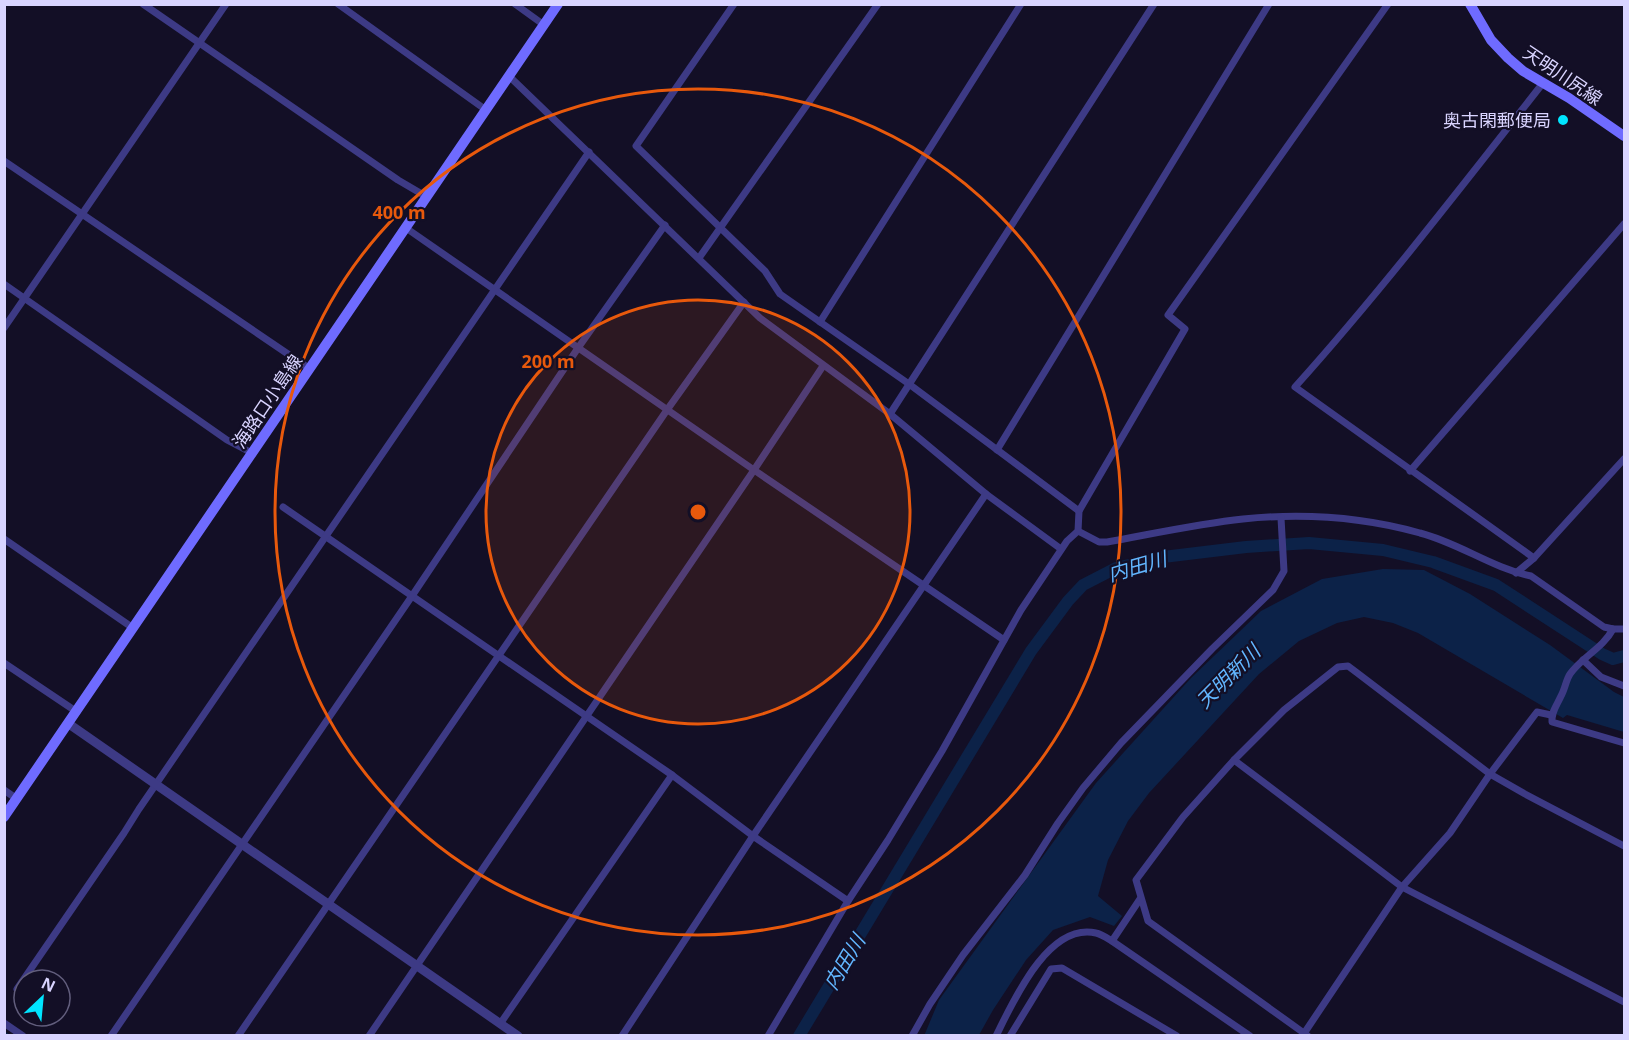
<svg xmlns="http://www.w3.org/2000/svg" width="1629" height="1040" viewBox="0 0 1629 1040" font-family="'Noto Sans','Noto Sans JP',sans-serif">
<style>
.water{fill:#0c2248}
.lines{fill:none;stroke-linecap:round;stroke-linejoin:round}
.stream{stroke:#0c2248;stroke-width:2}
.river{stroke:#0c2248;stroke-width:12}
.minor{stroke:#3d3a85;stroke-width:7}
.tertiary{stroke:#3d3a85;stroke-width:9}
.secondary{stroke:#6f6bff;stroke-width:10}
.ring{fill:none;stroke:#e8590c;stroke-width:3}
.poi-dot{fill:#00e5ff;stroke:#130f26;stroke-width:2}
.labels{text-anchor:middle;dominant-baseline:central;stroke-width:4.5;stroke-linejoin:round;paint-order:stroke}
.street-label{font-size:18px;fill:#d9d4ff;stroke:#130f26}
.poi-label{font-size:18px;fill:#d9d4ff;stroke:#130f26;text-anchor:end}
.water-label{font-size:20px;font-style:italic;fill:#62b6ff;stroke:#130f26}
.centre{fill:#e8590c;stroke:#130f26;stroke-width:3}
.ring-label{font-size:18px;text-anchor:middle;font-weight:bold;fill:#e8590c;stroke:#130f26;stroke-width:4.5;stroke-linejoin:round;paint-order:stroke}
</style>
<rect width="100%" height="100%" fill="#130f26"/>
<polygon class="water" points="1383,569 1424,570 1470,594 1550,645 1614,692 1624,697 1624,732 1567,715 1563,718 1418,633 1393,623 1364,617 1337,623 1299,641 1259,674 1149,793 1128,821 1108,860 1098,896 1122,916 1114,926 1090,917 1053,930 1026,960 993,1010 979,1035 924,1036 939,1000 1096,783 1191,678 1261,611 1322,579"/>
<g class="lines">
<polyline class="stream" points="4,1032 10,1036"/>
<polyline class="river" points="799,1036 1031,651 1068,601 1083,585 1116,568 1163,557 1246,547 1309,543 1383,550 1433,562 1496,585 1602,654 1613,659 1624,656"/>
<g class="minor">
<polyline points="143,4 398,180 427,197"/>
<polyline points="338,4 486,110"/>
<polyline points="515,4 544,25"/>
<polyline points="734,4 636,146 765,271 780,294 909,384 1079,511"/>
<polyline points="509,76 760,318 890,414 986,494 1061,549"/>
<polyline points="4,161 310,369"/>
<polyline points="406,228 754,470 1004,640"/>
<polyline points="699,258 878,4"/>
<polyline points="4,284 227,440 252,453"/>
<polyline points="820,322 1021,4"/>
<polyline points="4,328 226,4"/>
<polyline points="890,414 1154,4"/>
<polyline points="997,450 1269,4"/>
<polyline points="1410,471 1624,224"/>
<polyline points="283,507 672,775 753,836 848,901"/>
<path d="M1078,531L1099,542H1107C1152,534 1197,524 1243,519C1302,513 1363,517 1420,533C1459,543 1492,568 1531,576L1604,627L1613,629H1624"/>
<polyline points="4,539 133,628"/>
<path d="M1534,558L1295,387C1382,290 1462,186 1543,83"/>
<polyline points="1516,573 1534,558 1624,459"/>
<path d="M1613,629C1603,648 1582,657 1570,674C1566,680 1565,689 1561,696C1557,705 1551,712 1552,722L1624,743"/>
<polyline points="1583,660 1601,677 1624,686"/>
<polyline points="4,663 77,712"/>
<polyline points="1234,760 1402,887 1624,1002"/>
<polyline points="4,790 17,799"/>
<polyline points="1112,941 1140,899"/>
<polyline points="17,989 124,833 139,809 589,152"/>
<polyline points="4,1023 23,1036"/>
<polyline points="500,1024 672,775"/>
<polyline points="1305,1032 1402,887 1450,833 1490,774 1537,712 1551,715"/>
<polyline points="111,1036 412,596 578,348 665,225"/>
<polyline points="238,1036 667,410 744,302"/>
<polyline points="369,1036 754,470 823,366"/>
<polyline points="622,1036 753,836 986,494"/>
<polyline points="768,1036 848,901 888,840 942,751 1021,610 1067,541 1078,531 1079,511 1185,329 1168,315 1388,4"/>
<polyline points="912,1036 930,1004 963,955 1025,875 1058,823 1083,788 1121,743 1212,649 1273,590 1284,571 1281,518"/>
<path d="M996,1036C1013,1002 1048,922 1096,933C1101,934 1107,938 1112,941L1250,1036"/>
<polyline points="1010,1036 1051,969 1062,968 1177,1036"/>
<polyline points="1308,1036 1148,921 1136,880 1183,817 1234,760 1284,710 1338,667 1348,666 1356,672 1490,774 1525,794 1624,846"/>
</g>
<polyline class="tertiary" points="69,724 518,1036"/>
<g class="secondary">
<polyline points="1470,4 1491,40 1508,58 1523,71 1569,98 1624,136"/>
<polyline points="4,817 558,4"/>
</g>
</g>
<circle cx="698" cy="512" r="212" fill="#e8590c" fill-opacity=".12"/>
<g class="ring">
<circle cx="698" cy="512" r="212"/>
<circle cx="698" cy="512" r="423"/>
</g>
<circle class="poi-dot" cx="1563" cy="120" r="6"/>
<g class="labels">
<g class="street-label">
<text transform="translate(1563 75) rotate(34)">天明川尻線</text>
<text transform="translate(267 401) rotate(-56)">海路口小島線</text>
</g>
<g class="poi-label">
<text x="1551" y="120">奥古閑郵便局</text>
</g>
<g class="water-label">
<text transform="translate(1137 566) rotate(-16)">内田川</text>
<text transform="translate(1228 676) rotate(-45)">天明新川</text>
<text transform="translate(844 962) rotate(-59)">内田川</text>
</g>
</g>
<circle cx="698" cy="512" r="9" class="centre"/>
<g class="ring-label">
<text x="399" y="219">400 m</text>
<text x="548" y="368">200 m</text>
</g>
<rect width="1629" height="1040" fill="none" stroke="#d9d4ff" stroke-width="12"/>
<g transform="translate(42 998) rotate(26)"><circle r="28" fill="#130f26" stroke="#625e7d" stroke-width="1.5"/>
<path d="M0-4.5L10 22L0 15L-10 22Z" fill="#00e5ff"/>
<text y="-9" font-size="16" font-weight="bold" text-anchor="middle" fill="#d9d4ff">N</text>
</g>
</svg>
